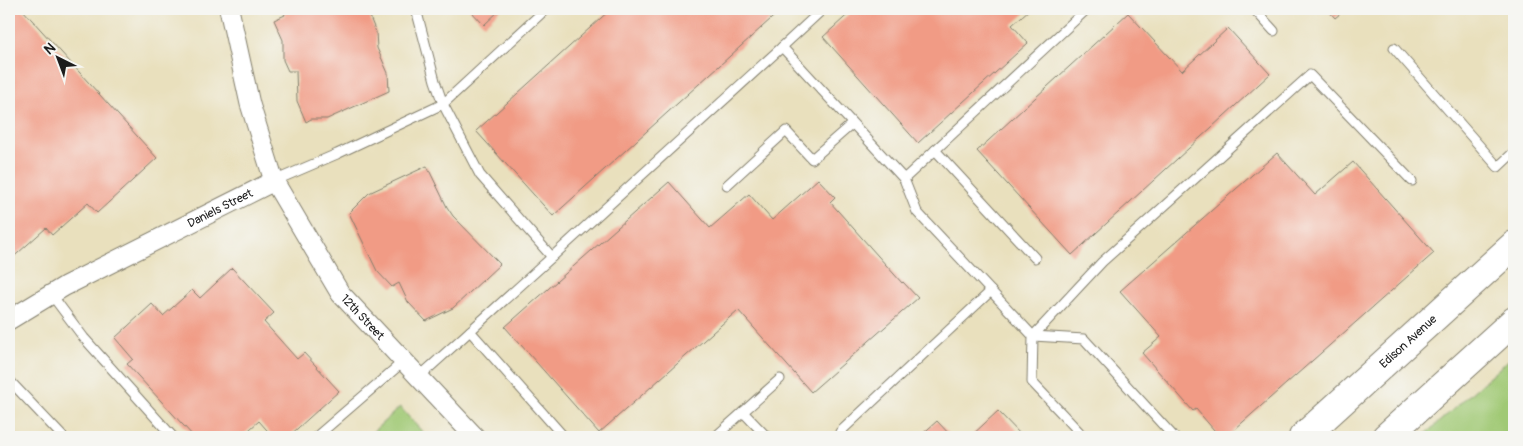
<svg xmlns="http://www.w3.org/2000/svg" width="1523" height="446" viewBox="0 0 1523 446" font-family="Pangolin,sans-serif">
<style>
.green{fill:#a0c974;stroke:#5e7248}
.building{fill:#f19b85}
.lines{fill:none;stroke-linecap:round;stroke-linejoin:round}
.service-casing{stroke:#827e6c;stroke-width:11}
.minor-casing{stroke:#827e6c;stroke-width:21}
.primary-casing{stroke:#827e6c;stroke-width:30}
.service{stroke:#fff;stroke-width:9}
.minor{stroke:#fff;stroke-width:19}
.primary{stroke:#fff;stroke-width:28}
.labels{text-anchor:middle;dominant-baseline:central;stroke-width:4;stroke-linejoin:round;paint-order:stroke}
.street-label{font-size:12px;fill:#1c1c1c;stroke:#f6f6f2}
</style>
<rect width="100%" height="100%" fill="#f6f6f2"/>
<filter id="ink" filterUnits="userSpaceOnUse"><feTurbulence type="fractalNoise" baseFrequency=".02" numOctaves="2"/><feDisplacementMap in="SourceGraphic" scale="10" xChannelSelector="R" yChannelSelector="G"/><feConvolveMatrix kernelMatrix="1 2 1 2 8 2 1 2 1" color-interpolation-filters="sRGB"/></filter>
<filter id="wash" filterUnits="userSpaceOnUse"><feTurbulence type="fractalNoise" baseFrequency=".0096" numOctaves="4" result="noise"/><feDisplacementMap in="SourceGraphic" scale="20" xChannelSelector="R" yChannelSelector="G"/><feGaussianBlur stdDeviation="1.12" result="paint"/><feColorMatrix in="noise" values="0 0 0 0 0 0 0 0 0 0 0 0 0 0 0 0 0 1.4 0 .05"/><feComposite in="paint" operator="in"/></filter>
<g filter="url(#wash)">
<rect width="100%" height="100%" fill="#e9e0bd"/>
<g class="green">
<polygon points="1514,355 1514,437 1422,437"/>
<polygon points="400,407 427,437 367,437"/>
</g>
<g id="blocks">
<g class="building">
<polygon points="9,9 22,9 157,158 97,213 88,203 52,235 46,228 9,261"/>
<polygon points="282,9 370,9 371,20 376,32 377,48 388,73 389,91 327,119 311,119 306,122 297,101 296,71 288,71 283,60 283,40 274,20 285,15"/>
<polygon points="469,9 501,9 484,25"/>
<polygon points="611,9 782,9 553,216 476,131"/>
<polygon points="854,9 1030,9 1012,25 1028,43 918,143 823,37"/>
<polygon points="1327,9 1346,9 1335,18"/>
<polygon points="1128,13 1182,71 1228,28 1270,74 1072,255 977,151"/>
<polygon points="1277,153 1315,195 1353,162 1434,253 1226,437 1220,437 1196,409 1193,411 1142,353 1161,337 1120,291"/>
<polygon points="427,166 447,207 453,216 500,264 453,308 426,321 408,302 399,283 392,287 377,271 349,213 369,193"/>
<polygon points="818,179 835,197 830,202 902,283 903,282 918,298 811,392 738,310 599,433 505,327 669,182 710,228 749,194 772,220"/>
<polygon points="232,268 274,313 264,322 297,359 304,353 339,391 288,437 273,437 259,421 241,437 194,437 127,364 133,359 115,338 152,304 163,316 192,290 200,298"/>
<polygon points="998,411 1023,437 970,437"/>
<polygon points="937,421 952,437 919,437"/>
<polygon points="9,426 19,437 9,437"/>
</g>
</g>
</g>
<g filter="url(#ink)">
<use href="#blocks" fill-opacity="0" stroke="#827e6c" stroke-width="1"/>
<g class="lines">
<defs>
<g id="service">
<polyline points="1254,9 1274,31"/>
<polyline points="782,47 823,9"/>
<polyline points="1394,48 1498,167 1514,152"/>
<polyline points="935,150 1035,258"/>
<polyline points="904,179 1087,9"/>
<polyline points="274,181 337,154 443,104 435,81 416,9"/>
<polyline points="727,185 786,131 812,159 852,124"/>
<polyline points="552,257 782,47 904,179 917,212 1033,336 1084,339 1174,437"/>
<polyline points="51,294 84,338 173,437"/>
<polyline points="470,331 564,437"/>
<polyline points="419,377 552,257 480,175 443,104 546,9"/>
<polyline points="9,380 63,437"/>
<polyline points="743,412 767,437"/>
<polyline points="840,432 991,291"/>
<polyline points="316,437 404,361"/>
<polyline points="715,437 780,379"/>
<polyline points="1084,437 1032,382 1033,336 1102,262 1310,75 1412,181"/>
</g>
<g id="minor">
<path id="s1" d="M229,9L250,104L274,181L340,293L475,437"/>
<path id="s2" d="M9,320L65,286L274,181"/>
</g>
<g id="primary">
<path id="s3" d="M1303,437L1514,245"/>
<polyline points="1386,437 1514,321"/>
</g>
</defs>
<use href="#service" class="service-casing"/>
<use href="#minor" class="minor-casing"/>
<use href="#primary" class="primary-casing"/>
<use href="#service" class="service"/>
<use href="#minor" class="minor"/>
<use href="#primary" class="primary"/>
</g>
</g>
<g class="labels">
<g class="street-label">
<text stroke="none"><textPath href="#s2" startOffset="239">Daniels Street</textPath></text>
<text stroke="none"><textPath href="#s1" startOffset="341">12th Street</textPath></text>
<text stroke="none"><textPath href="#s3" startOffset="142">Edison Avenue</textPath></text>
</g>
</g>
<rect width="1523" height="446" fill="none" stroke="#f6f6f2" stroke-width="30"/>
<g transform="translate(58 58) rotate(318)" stroke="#f6f6f2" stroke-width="4" paint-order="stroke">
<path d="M0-4L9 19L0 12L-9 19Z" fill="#1c1c1c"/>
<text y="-8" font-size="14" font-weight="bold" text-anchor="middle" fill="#1c1c1c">N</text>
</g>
</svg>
